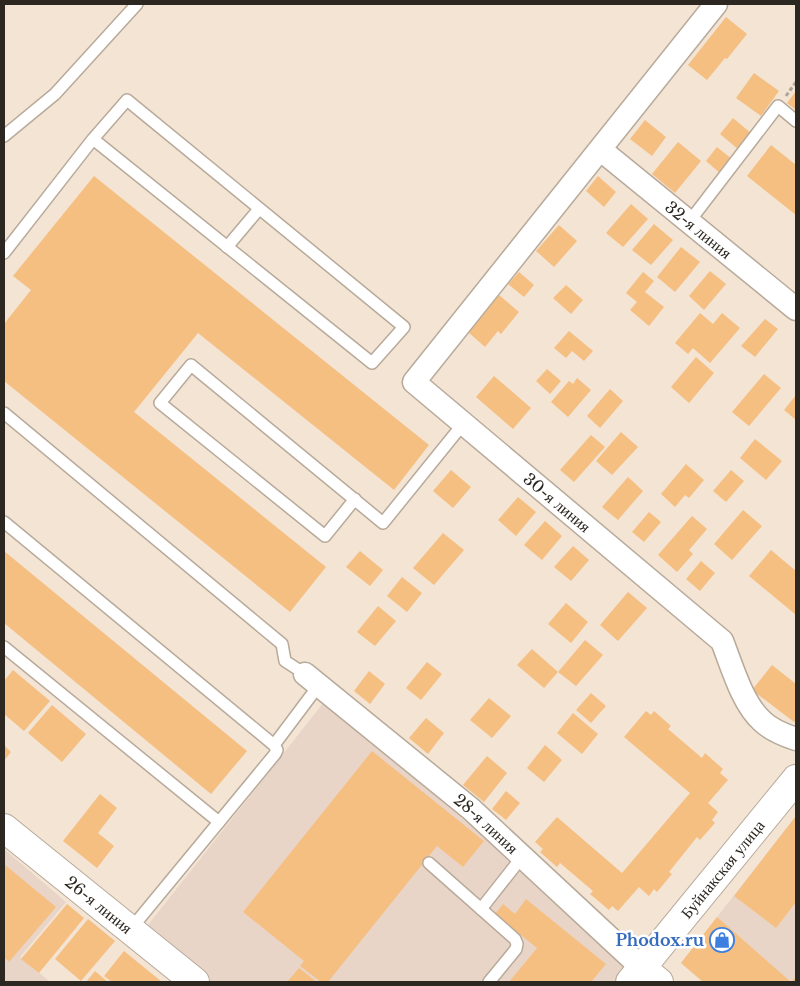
<svg xmlns="http://www.w3.org/2000/svg" width="800" height="986" viewBox="0 0 800 986" font-family="'Libre Baskerville',serif">
<style>
.commercial{fill:#e9d5c7}
.building{fill:#f6bf82}
.lines{fill:none;stroke-linecap:round;stroke-linejoin:round}
.lane-casing{stroke:#b8aa9a;stroke-width:14}
.street-casing{stroke:#b8aa9a;stroke-width:25}
.secondary-casing{stroke:#b8aa9a;stroke-width:30}
.path{stroke:#b1a599;stroke-width:3;stroke-dasharray:4 2.5;stroke-linecap:butt}
.lane{stroke:#fff;stroke-width:11}
.street{stroke:#fff;stroke-width:22}
.secondary{stroke:#fff;stroke-width:28}
.labels{text-anchor:middle;dominant-baseline:central;stroke-width:5;stroke-linejoin:round;paint-order:stroke}
.street-label{font-size:16px;fill:#2d2721;stroke:#fff}
.shop-label{font-size:16px;font-weight:bold;fill:#366cbe;stroke:#fff;text-anchor:end}
</style>
<rect width="100%" height="100%" fill="#f3e4d4"/>
<g class="commercial">
<polygon points="324,702 620,952 627,967 619,982 208,982 144,930"/>
<polygon points="796,816 796,982 703,982 681,963"/>
<polygon points="4,849 66,902 20,957 49,981 48,982 4,982"/>
</g>
<g class="building">
<polygon points="726,17 747,34 727,59 725,58 707,80 688,65"/>
<polygon points="754,73 779,91 761,116 736,98"/>
<polygon points="796,91 796,110 787,103"/>
<polygon points="733,118 752,134 739,150 720,134"/>
<polygon points="645,120 666,137 652,156 630,139"/>
<polygon points="678,142 701,161 675,193 652,174"/>
<polygon points="771,145 796,165 796,215 747,176"/>
<polygon points="717,147 733,160 721,174 706,161"/>
<polygon points="94,176 429,445 394,490 198,333 134,412 326,567 290,612 4,381 4,324 31,290 13,276"/>
<polygon points="598,176 616,192 604,207 586,191"/>
<polygon points="631,204 648,219 623,247 606,233"/>
<polygon points="654,224 673,240 651,265 632,250"/>
<polygon points="559,225 577,241 554,267 536,251"/>
<polygon points="681,247 700,262 675,292 657,277"/>
<polygon points="710,271 726,284 704,310 689,296"/>
<polygon points="519,272 534,285 524,297 508,284"/>
<polygon points="643,272 654,281 645,292 664,307 649,326 630,310 637,302 626,293"/>
<polygon points="566,285 583,300 571,314 553,298"/>
<polygon points="499,295 519,312 501,334 498,331 485,347 468,332"/>
<polygon points="700,313 713,324 722,313 740,328 710,363 693,348 688,354 675,343"/>
<polygon points="765,319 778,329 755,357 741,346"/>
<polygon points="569,331 593,351 584,361 572,351 566,358 554,348"/>
<polygon points="696,357 714,373 689,403 671,387"/>
<polygon points="547,369 561,381 550,394 536,381"/>
<polygon points="764,374 781,388 749,426 732,412"/>
<polygon points="494,376 531,408 513,429 476,397"/>
<polygon points="577,378 591,390 568,417 551,402 569,381 573,384"/>
<polygon points="610,389 623,401 600,428 587,416"/>
<polygon points="796,395 796,420 784,410"/>
<polygon points="621,432 638,447 612,475 596,461"/>
<polygon points="591,435 605,447 574,482 560,470"/>
<polygon points="755,439 782,461 766,480 740,458"/>
<polygon points="686,464 704,480 689,498 685,495 675,507 661,494"/>
<polygon points="451,470 471,487 453,508 433,491"/>
<polygon points="731,470 744,481 726,502 713,491"/>
<polygon points="628,477 643,491 618,520 602,507"/>
<polygon points="518,497 536,512 516,536 498,520"/>
<polygon points="743,510 762,526 732,560 714,544"/>
<polygon points="649,512 661,522 644,542 632,532"/>
<polygon points="692,516 707,529 689,550 693,554 677,572 658,555"/>
<polygon points="545,521 562,536 542,560 524,545"/>
<polygon points="443,533 464,550 434,585 413,568"/>
<polygon points="573,546 589,560 571,581 554,567"/>
<polygon points="771,550 796,571 796,615 749,576"/>
<polygon points="4,551 247,751 211,794 4,623"/>
<polygon points="360,551 383,570 370,586 346,567"/>
<polygon points="701,561 715,573 700,591 686,579"/>
<polygon points="402,577 422,593 407,612 387,596"/>
<polygon points="628,592 647,608 618,641 600,625"/>
<polygon points="566,603 588,622 571,643 548,624"/>
<polygon points="378,606 396,621 375,646 357,632"/>
<polygon points="585,640 603,655 576,686 558,672"/>
<polygon points="532,649 558,672 544,688 517,665"/>
<polygon points="427,662 442,674 421,700 406,688"/>
<polygon points="772,665 796,684 796,720 794,722 752,690"/>
<polygon points="13,670 50,701 24,731 4,714 4,681"/>
<polygon points="369,671 385,684 370,704 354,691"/>
<polygon points="591,693 606,706 591,723 576,710"/>
<polygon points="489,698 511,716 492,738 470,720"/>
<polygon points="52,705 86,734 62,762 28,733"/>
<polygon points="646,711 651,715 654,711 671,726 668,729 702,758 705,753 723,769 720,773 728,780 708,803 718,812 712,820 715,823 700,840 697,837 669,872 672,874 657,892 654,889 649,896 639,887 618,911 612,906 609,910 590,894 593,891 560,863 557,867 540,852 543,849 535,842 557,817 622,873 690,793 624,737"/>
<polygon points="573,713 598,734 582,754 557,733"/>
<polygon points="426,718 444,733 428,754 409,738"/>
<polygon points="4,745 11,752 4,761"/>
<polygon points="545,745 562,760 544,782 527,768"/>
<polygon points="372,751 484,841 463,867 437,846 328,982 321,982 300,966 304,961 243,912"/>
<polygon points="487,756 507,773 484,802 463,785"/>
<polygon points="506,791 520,803 506,820 492,809"/>
<polygon points="100,794 117,808 98,833 114,846 97,868 63,841"/>
<polygon points="796,816 796,902 776,928 734,896"/>
<polygon points="4,864 56,907 9,962 4,957"/>
<polygon points="526,899 606,964 591,982 509,982 537,948 495,914 503,904 515,914"/>
<polygon points="67,904 84,918 39,973 21,959"/>
<polygon points="717,917 791,982 796,977 796,982 703,982 681,963"/>
<polygon points="88,919 115,941 81,981 55,959"/>
<polygon points="124,951 162,982 112,982 104,976"/>
<polygon points="299,968 317,982 287,982"/>
<polygon points="95,971 108,982 86,982"/>
</g>
<g class="lines">
<defs>
<g id="lane">
<polyline points="4,136 55,94 137,4"/>
<polyline points="689,222 778,106 796,121"/>
<polyline points="227,247 259,209"/>
<polyline points="4,253 93,139 127,100 404,327 372,363 93,139"/>
<polyline points="4,413 282,644 285,661 305,674"/>
<polyline points="355,499 325,536 160,403 191,365 383,523 463,424"/>
<polyline points="4,522 274,745 277,750 275,754 130,930"/>
<polyline points="4,647 219,822"/>
<polyline points="274,745 319,685"/>
<polyline points="429,863 515,939 517,944 516,949 489,982"/>
<polyline points="481,909 522,857"/>
</g>
<g id="street">
<path id="s1" d="M716,4L414,382L722,641C732,666 742,703 762,721C771,730 784,735 796,739"/>
<path id="s2" d="M601,150L796,309"/>
<path id="s3" d="M305,674L471,809L642,968"/>
</g>
<g id="secondary">
<path id="s4" d="M4,828L195,982"/>
<polyline points="642,968 659,982"/>
<path id="s5" d="M630,982L796,779"/>
</g>
</defs>
<use href="#lane" class="lane-casing"/>
<use href="#street" class="street-casing"/>
<use href="#secondary" class="secondary-casing"/>
<polyline class="path" points="786,96 796,82"/>
<use href="#lane" class="lane"/>
<use href="#street" class="street"/>
<use href="#secondary" class="secondary"/>
</g>
<defs>
<symbol id="shop-ring" viewBox="-11 -11 22 22"><circle r="9.5" fill="#fff" stroke="#3f7fe0" stroke-width="1.5"/><path d="M-5-2.5h2.3a2.7 3.5 0 0 1 5.4 0H5L5.5 6h-11ZM-1.5-2.5h3a1.5 2.3 0 0 0-3 0Z" fill="#3f7fe0"/></symbol>
</defs>
<g fill-rule="evenodd">
<use href="#shop-ring" x="708" y="926" width="28" height="28"/>
</g>
<g class="labels">
<g class="street-label">
<text stroke="none"><textPath href="#s2" startOffset="126">32-я линия</textPath></text>
<text stroke="none"><textPath href="#s1" startOffset="671">30-я линия</textPath></text>
<text stroke="none"><textPath href="#s3" startOffset="235">28-я линия</textPath></text>
<text stroke="none"><textPath href="#s5" startOffset="146">Буйнакская улица</textPath></text>
<text stroke="none"><textPath href="#s4" startOffset="122">26-я линия</textPath></text>
</g>
<g class="shop-label">
<text x="704" y="940">Phodox.ru</text>
</g>
</g>
<rect width="800" height="986" fill="none" stroke="#2d2721" stroke-width="10"/>
</svg>
